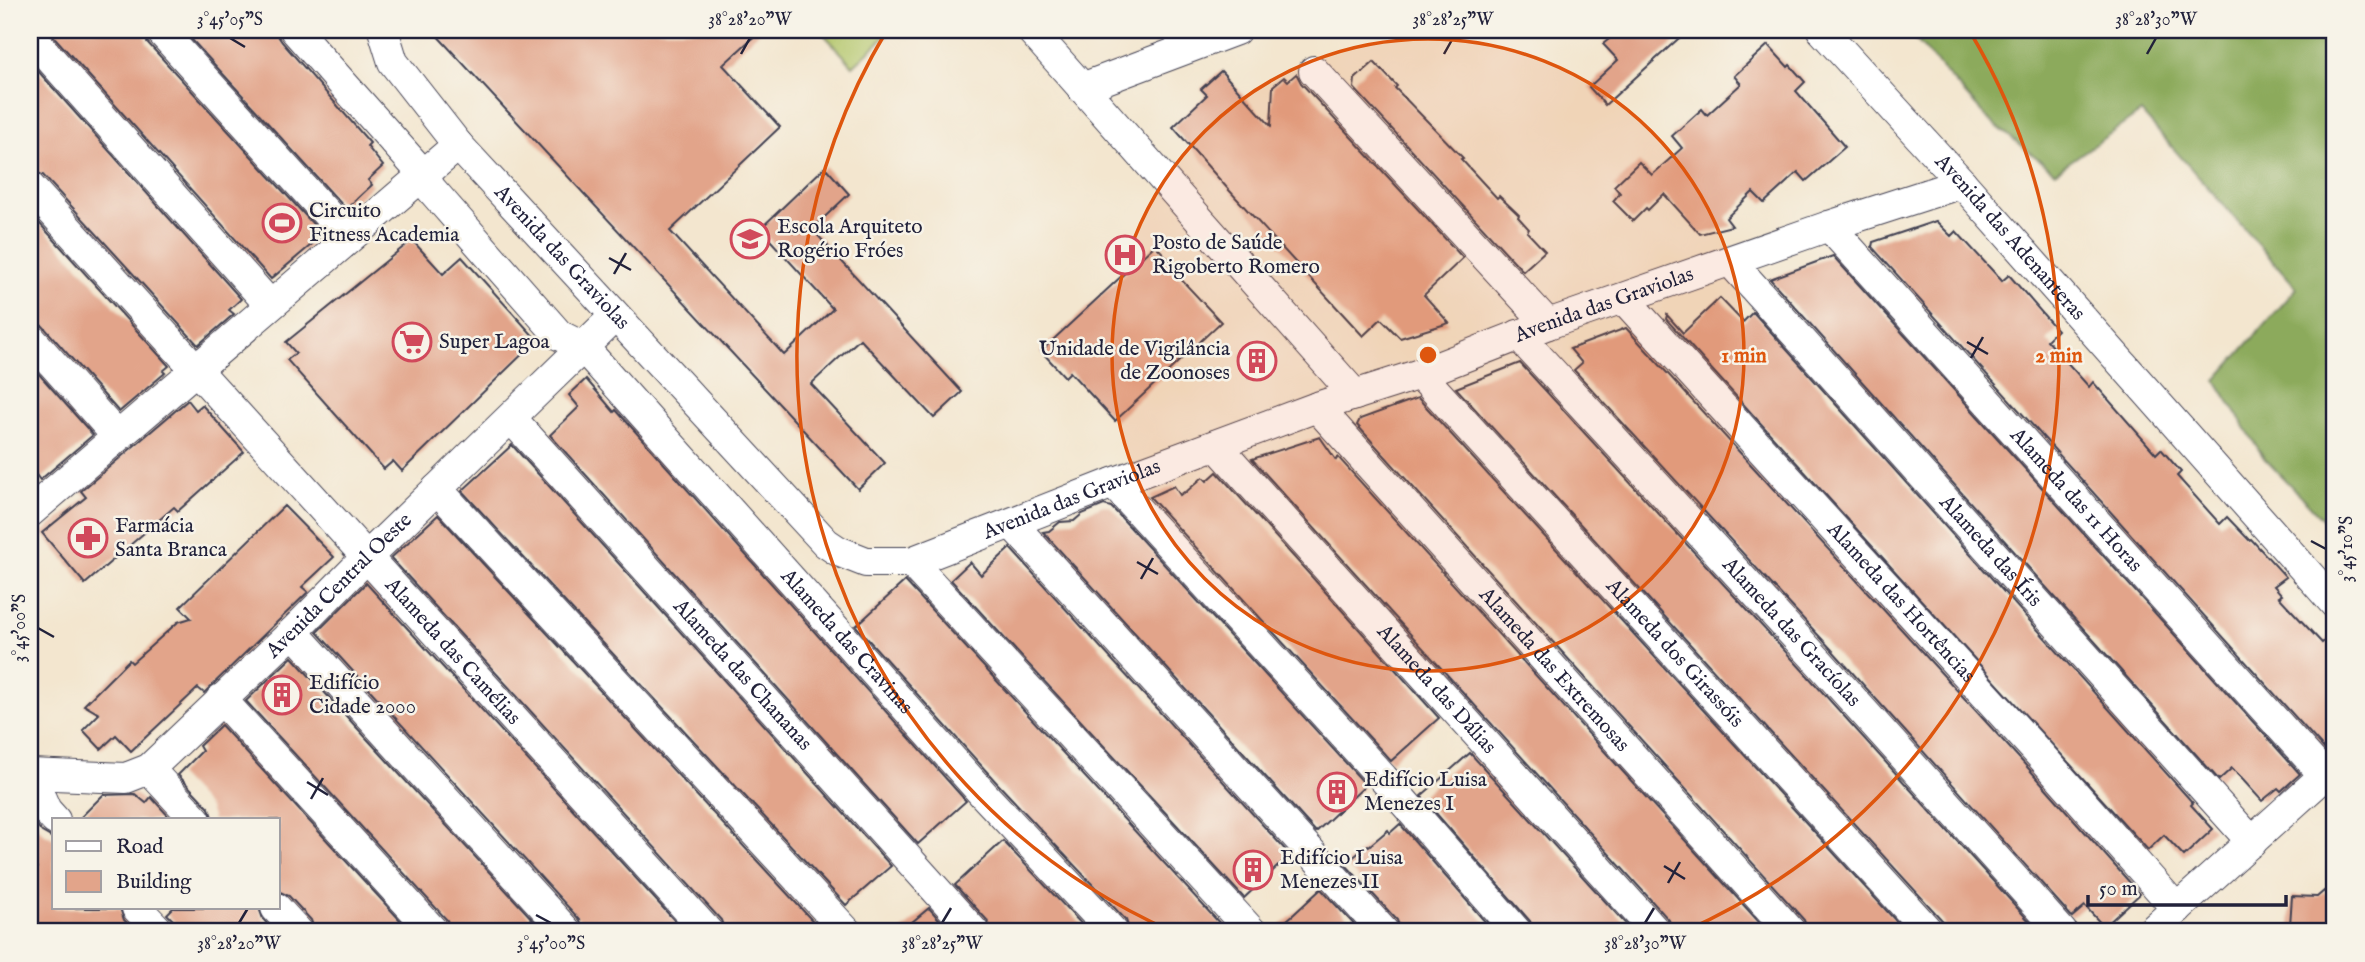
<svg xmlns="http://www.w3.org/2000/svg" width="2365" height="962" viewBox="0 0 2365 962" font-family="'IM FELL English',serif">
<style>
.green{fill:#b1c568;stroke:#6a7452;stroke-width:2}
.forest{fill:#8caa5c;stroke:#57664c;stroke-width:2}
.building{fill:#e2a48a}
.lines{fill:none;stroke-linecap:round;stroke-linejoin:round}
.minor-casing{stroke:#413f51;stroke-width:32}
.minor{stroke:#fff;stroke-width:30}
.ticks{fill:none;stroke:#22223b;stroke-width:2.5}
.ring{fill:none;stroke:#de560e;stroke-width:3.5}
.labels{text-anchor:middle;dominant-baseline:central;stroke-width:5;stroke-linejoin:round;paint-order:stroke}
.poi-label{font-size:21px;fill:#22223b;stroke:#f7f3e8;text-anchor:start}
.street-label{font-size:21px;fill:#22223b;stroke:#f7f3e8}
.centre{fill:#de560e;stroke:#f7f3e8;stroke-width:3.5}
.ring-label{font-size:21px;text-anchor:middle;font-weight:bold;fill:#de560e;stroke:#f7f3e8;stroke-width:5;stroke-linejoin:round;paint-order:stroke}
.neatline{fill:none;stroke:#22223b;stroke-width:2.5}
.ticks-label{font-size:18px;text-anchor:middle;fill:#22223b}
</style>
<rect width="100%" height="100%" fill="#f7f3e8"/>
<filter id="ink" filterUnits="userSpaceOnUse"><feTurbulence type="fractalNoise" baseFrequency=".0143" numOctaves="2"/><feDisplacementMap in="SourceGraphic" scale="14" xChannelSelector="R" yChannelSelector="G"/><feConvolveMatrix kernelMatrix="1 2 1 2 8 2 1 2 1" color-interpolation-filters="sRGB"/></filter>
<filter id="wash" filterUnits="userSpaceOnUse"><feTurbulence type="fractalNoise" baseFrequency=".00686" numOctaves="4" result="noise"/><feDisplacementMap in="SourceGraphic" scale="28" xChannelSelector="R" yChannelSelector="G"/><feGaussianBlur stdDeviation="1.57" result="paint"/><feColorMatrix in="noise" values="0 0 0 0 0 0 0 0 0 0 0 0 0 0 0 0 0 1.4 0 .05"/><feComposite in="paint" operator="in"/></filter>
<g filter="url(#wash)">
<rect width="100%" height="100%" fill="#f3e6cf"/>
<polygon class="green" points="820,30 892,30 853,66"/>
<polygon class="forest" points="1907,30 2335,30 2335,532 2264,458 2216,380 2297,288 2141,112 2055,172 1989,120"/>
<g id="blocks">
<g class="building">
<polygon points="48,30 143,30 147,42 323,235 271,279"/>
<polygon points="183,30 274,30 282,42 370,143 367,146 383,166 368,180 372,185 346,209"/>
<polygon points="432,30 761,30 723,65 780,127 670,231 784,355 833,309 760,229 825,167 849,194 812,229 962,392 934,418 860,339 840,357 811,384 885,463 858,489"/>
<polygon points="1620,30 1688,30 1605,105 1589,87 1618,60 1603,44"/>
<polygon points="1768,45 1788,67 1790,65 1805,82 1796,91 1845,147 1806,181 1798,172 1764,203 1753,192 1726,218 1732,226 1700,234 1664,194 1648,210 1646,208 1633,221 1613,201 1620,193 1614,186 1639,162 1652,175 1682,148 1672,136 1702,109 1707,115 1741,84 1734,76"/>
<polygon points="30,62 241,299 229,310 234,314 198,345 43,175 30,170"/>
<polygon points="1374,62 1397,86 1395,88 1463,158 1461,159 1497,198 1499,196 1519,215 1518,217 1529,229 1527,232 1545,251 1523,271 1354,88 1355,79"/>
<polygon points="1221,71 1271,126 1273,86 1284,77 1288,81 1296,74 1297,75 1301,83 1463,258 1424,295 1449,323 1400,338 1381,319 1363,336 1228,189 1173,127 1207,95 1201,89"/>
<polygon points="30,213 169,366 163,371 165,373 119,412 43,326 30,321"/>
<polygon points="1936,221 1951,236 1956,231 2002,281 2009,275 2057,330 2047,340 2089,387 2093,382 2156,454 2161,449 2181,472 2177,476 2220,524 2227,517 2249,540 2251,539 2286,577 2274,586 2282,595 2279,597 2322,643 2335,632 2335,749 2326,751 1872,247 1873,242"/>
<polygon points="412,240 443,274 462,257 537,340 402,471 393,461 384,469 287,360 296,353 286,342"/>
<polygon points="1155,245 1180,271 1176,274 1221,322 1115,421 1070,372 1065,377 1041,351"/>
<polygon points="1833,256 2300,774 2281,791 2278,788 2262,801 2232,768 2219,780 1770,279"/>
<polygon points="1720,298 1743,322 1753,312 2193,803 2191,805 2213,829 2184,856 2164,835 2148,850 1666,319 1667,315 1683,333"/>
<polygon points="1626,328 2029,769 2140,894 2104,927 2085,906 2072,917 1832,650 1574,370 1582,363 1570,349"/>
<polygon points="1265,344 1275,368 1249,378 1240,355"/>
<polygon points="1520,363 1806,674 2039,932 1946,932 1942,920 1456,388"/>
<polygon points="30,364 93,435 40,480 30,467"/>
<polygon points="586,379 614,412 616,410 966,801 918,844 550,435 579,407 569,395"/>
<polygon points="1418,398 1906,932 1808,932 1804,920 1357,425 1360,419"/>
<polygon points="188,400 196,410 202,405 244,452 178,511 174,507 85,584 42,533 86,497 81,491"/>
<polygon points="1320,437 1336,460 1338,457 1768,932 1673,932 1669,920 1252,459"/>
<polygon points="512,445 891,866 846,905 462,491"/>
<polygon points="1217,472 1439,718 1391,761 1150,497 1174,486 1180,495 1184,492 1185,493 1203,477 1207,481"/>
<polygon points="1104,505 1111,507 1117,513 1366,785 1316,832 1043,532 1049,531 1060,522 1074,521 1082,514"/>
<polygon points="284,506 334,557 302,587 308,592 204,693 198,688 131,751 116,735 101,749 83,730 99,714 84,705 129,660 132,663 178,622 191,618 180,607"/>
<polygon points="438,515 820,929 817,932 725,932 721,920 391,558"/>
<polygon points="1010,548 1290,855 1244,898 951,580 970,562 981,575"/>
<polygon points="905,581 1223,927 1228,932 1130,932 1126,920 997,783 856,626"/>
<polygon points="366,583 685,932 584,932 580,920 317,632"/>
<polygon points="292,657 544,932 451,932 447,920 246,701"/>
<polygon points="221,725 411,932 315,932 311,920 289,896 278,891 278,820 213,820 209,808 178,775 202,751 199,746"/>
<polygon points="1470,753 1633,932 1534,932 1530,921 1421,796"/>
<polygon points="135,794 146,803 151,797 172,820 78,820 103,795"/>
<polygon points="30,817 42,832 54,839 54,908 120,908 124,920 136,932 30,932 30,875 37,868 30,860"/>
<polygon points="1400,824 1494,932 1401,932 1397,920 1345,864 1368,845 1369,846 1388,830 1390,833"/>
<polygon points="1003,841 1089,932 991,932 987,920 955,885"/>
<polygon points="1321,889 1361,932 1273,932 1294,914"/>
<polygon points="2324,891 2335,903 2335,932 2297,932 2290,925 2292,896 2317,897"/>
<polygon points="173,908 259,908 263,919 274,932 177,932 173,920 167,914"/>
<polygon points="929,908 945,926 938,932 900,932"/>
</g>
</g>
</g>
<g filter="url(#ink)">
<use href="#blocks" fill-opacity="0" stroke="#413f51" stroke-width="2"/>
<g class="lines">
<defs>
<g id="minor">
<polyline points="160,30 348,237"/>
<path id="s1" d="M295,30L423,174L431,189L559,335L583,347L984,795L1113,932"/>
<path id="s2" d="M383,30L393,62L458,145L826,543L838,551L866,562H911L1113,483L1317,407L1420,374L1548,324L1829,226L1962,183"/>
<polyline points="1031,30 1355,395"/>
<path id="s3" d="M1822,30L1962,183L2335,604"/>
<polyline points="30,36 270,305"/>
<polyline points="1314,71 1548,324"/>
<polyline points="1082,88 1236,30"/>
<path id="s4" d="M30,187L708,932"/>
<path id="s5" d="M1829,226L2325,776"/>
<path id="s6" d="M1730,261L2252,842"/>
<path id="s7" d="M1624,299L2042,757L2177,909"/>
<path id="s8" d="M1518,335L1819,662L2062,932"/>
<polyline points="30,338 117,436"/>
<path id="s9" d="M1420,374L1929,932"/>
<path id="s10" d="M1317,407L1791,932"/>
<path id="s11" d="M511,418L974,932"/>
<path id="s12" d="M1216,445L1656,932"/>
<polyline points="1113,483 1383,778 1517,932"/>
<polyline points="437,489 847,932"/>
<polyline points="30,512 458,145"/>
<polyline points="1012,524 1384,932"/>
<polyline points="911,562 1252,932"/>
<polyline points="293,632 567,932"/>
<polyline points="221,699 434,932"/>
<polyline points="149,769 196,820"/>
<polyline points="30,773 46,810 55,820"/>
<path id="s13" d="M30,774L126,778L149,769L293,632L366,558L615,316"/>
<polyline points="137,908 160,932"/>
<polyline points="276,908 298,932"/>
<polyline points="2151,932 2335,766"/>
</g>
</defs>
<use href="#minor" class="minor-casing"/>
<use href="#minor" class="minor"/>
</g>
</g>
<path class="ticks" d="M230,38L245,47M741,54L750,38M1444,54L1453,38M2147,54L2156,38M609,258L631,270M614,274L626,253M1967,342L1988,354M1971,358L1983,337M2311,541L2326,549M1137,562L1158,574M1141,579L1153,558M38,628L54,637M307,782L328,795M311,799L323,778M1664,866L1685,879M1668,883L1680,862M536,915L551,923M239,923L248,908M942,923L951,908M1645,923L1654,908"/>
<circle cx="1428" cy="355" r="316" fill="#de560e" fill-opacity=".12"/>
<g class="ring">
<circle cx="1428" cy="355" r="316"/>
<path d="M1171 931A631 631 0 0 1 887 30M1969 30A631 631 0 0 1 1685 931"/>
</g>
<defs>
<symbol id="stadium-ring" viewBox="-11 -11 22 22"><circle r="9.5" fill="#f7f3e8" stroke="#d1495b" stroke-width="1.5"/><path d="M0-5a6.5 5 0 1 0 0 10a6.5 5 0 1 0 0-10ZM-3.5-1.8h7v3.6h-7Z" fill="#d1495b"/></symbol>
<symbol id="school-ring" viewBox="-11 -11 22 22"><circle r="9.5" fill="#f7f3e8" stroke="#d1495b" stroke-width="1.5"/><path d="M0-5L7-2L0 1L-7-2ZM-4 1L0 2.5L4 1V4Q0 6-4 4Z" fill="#d1495b"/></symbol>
<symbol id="hospital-ring" viewBox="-11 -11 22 22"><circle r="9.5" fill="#f7f3e8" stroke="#d1495b" stroke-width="1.5"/><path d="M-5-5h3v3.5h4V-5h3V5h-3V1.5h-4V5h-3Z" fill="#d1495b"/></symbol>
<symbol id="supermarket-ring" viewBox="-11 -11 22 22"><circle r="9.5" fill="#f7f3e8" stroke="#d1495b" stroke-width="1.5"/><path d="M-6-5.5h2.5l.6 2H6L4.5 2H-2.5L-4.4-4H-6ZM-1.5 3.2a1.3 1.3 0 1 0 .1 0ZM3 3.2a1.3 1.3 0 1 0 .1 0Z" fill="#d1495b"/></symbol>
<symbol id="building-ring" viewBox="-11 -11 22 22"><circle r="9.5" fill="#f7f3e8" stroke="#d1495b" stroke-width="1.5"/><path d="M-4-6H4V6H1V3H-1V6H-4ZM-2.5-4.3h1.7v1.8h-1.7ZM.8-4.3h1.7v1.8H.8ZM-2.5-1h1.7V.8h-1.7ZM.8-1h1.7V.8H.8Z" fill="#d1495b"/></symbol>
<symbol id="pharmacy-ring" viewBox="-11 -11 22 22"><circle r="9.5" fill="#f7f3e8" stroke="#d1495b" stroke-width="1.5"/><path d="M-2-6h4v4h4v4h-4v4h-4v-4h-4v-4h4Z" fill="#d1495b"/></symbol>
</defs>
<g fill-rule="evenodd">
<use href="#stadium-ring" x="260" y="201" width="44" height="44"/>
<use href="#school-ring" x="728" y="217" width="44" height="44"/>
<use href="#hospital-ring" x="1103" y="233" width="44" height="44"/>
<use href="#supermarket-ring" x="390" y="320" width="44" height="44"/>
<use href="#building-ring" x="1235" y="339" width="44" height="44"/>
<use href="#pharmacy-ring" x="66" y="516" width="44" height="44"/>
<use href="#building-ring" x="260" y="673" width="44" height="44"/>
<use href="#building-ring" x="1315" y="770" width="44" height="44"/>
<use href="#building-ring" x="1231" y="848" width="44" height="44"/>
</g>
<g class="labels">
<g class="poi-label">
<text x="309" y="211">Circuito<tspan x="309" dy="24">Fitness Academia</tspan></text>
<text x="777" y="227">Escola Arquiteto<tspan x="777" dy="24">Rogério Fróes</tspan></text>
<text x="1152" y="243">Posto de Saúde<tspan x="1152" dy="24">Rigoberto Romero</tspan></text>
<text x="439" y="342">Super Lagoa</text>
<text x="1230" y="349" text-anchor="end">Unidade de Vigilância<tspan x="1230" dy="24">de Zoonoses</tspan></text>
<text x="115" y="526">Farmácia<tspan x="115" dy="24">Santa Branca</tspan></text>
<text x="309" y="683">Edifício<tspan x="309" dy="24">Cidade 2000</tspan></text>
<text x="1364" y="780">Edifício Luisa<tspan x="1364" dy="24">Menezes I</tspan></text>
<text x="1280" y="858">Edifício Luisa<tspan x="1280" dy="24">Menezes II</tspan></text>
</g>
<g class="street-label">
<text stroke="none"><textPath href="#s3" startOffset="280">Avenida das Adenanteras</textPath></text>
<text stroke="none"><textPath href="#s2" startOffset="292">Avenida das Graviolas</textPath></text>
<text stroke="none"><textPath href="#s2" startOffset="1510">Avenida das Graviolas</textPath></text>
<text stroke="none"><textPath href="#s2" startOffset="943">Avenida das Graviolas</textPath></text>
<text stroke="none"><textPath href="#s5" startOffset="369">Alameda das 11 Horas</textPath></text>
<text stroke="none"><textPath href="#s6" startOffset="390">Alameda das Íris</textPath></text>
<text stroke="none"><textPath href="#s13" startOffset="385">Avenida Central Oeste</textPath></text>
<text stroke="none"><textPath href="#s7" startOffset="411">Alameda das Hortências</textPath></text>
<text stroke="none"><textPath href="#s8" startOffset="404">Alameda das Gracíolas</textPath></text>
<text stroke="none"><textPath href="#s1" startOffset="826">Alameda das Cravinas</textPath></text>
<text stroke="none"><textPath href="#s4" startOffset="628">Alameda das Camélias</textPath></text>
<text stroke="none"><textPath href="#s9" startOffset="378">Alameda dos Girassóis</textPath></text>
<text stroke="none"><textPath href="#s10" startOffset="354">Alameda das Extremosas</textPath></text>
<text stroke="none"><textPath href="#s11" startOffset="346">Alameda das Chananas</textPath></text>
<text stroke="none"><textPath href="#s12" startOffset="329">Alameda das Dálias</textPath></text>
</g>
</g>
<circle cx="1428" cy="355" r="10" class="centre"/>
<g class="ring-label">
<text x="1744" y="362">1 min</text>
<text x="2059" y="362">2 min</text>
</g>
<rect width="2365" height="962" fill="none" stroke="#f7f3e8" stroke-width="77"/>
<rect x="52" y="818" width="228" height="91" fill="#f7f3e8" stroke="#a29fa3" stroke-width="2"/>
<rect x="66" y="841" width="35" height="10" fill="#ffffff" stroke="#a29fa3" stroke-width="2"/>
<text x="116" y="853" font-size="21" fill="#22223b">Road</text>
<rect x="66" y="871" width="35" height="21" fill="#e2a48a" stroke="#a29fa3" stroke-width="2"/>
<text x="116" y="888" font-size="21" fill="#22223b">Building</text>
<path d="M2088 895v10h198v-10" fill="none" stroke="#22223b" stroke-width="3.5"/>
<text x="2099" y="895" font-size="21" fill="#22223b" stroke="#f7f3e8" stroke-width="5" paint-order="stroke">50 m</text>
<rect x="38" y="38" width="2288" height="885" class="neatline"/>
<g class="ticks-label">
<text x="230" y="25">3°45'05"S</text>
<text x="750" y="25">38°28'20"W</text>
<text x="1453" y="25">38°28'25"W</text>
<text x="2156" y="25">38°28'30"W</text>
<text transform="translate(2346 549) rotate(-90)" y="6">3°45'10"S</text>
<text transform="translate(19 628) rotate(-90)" y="6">3°45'00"S</text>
<text x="239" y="949">38°28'20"W</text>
<text x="551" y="949">3°45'00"S</text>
<text x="942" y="949">38°28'25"W</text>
<text x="1645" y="949">38°28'30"W</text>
</g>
</svg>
